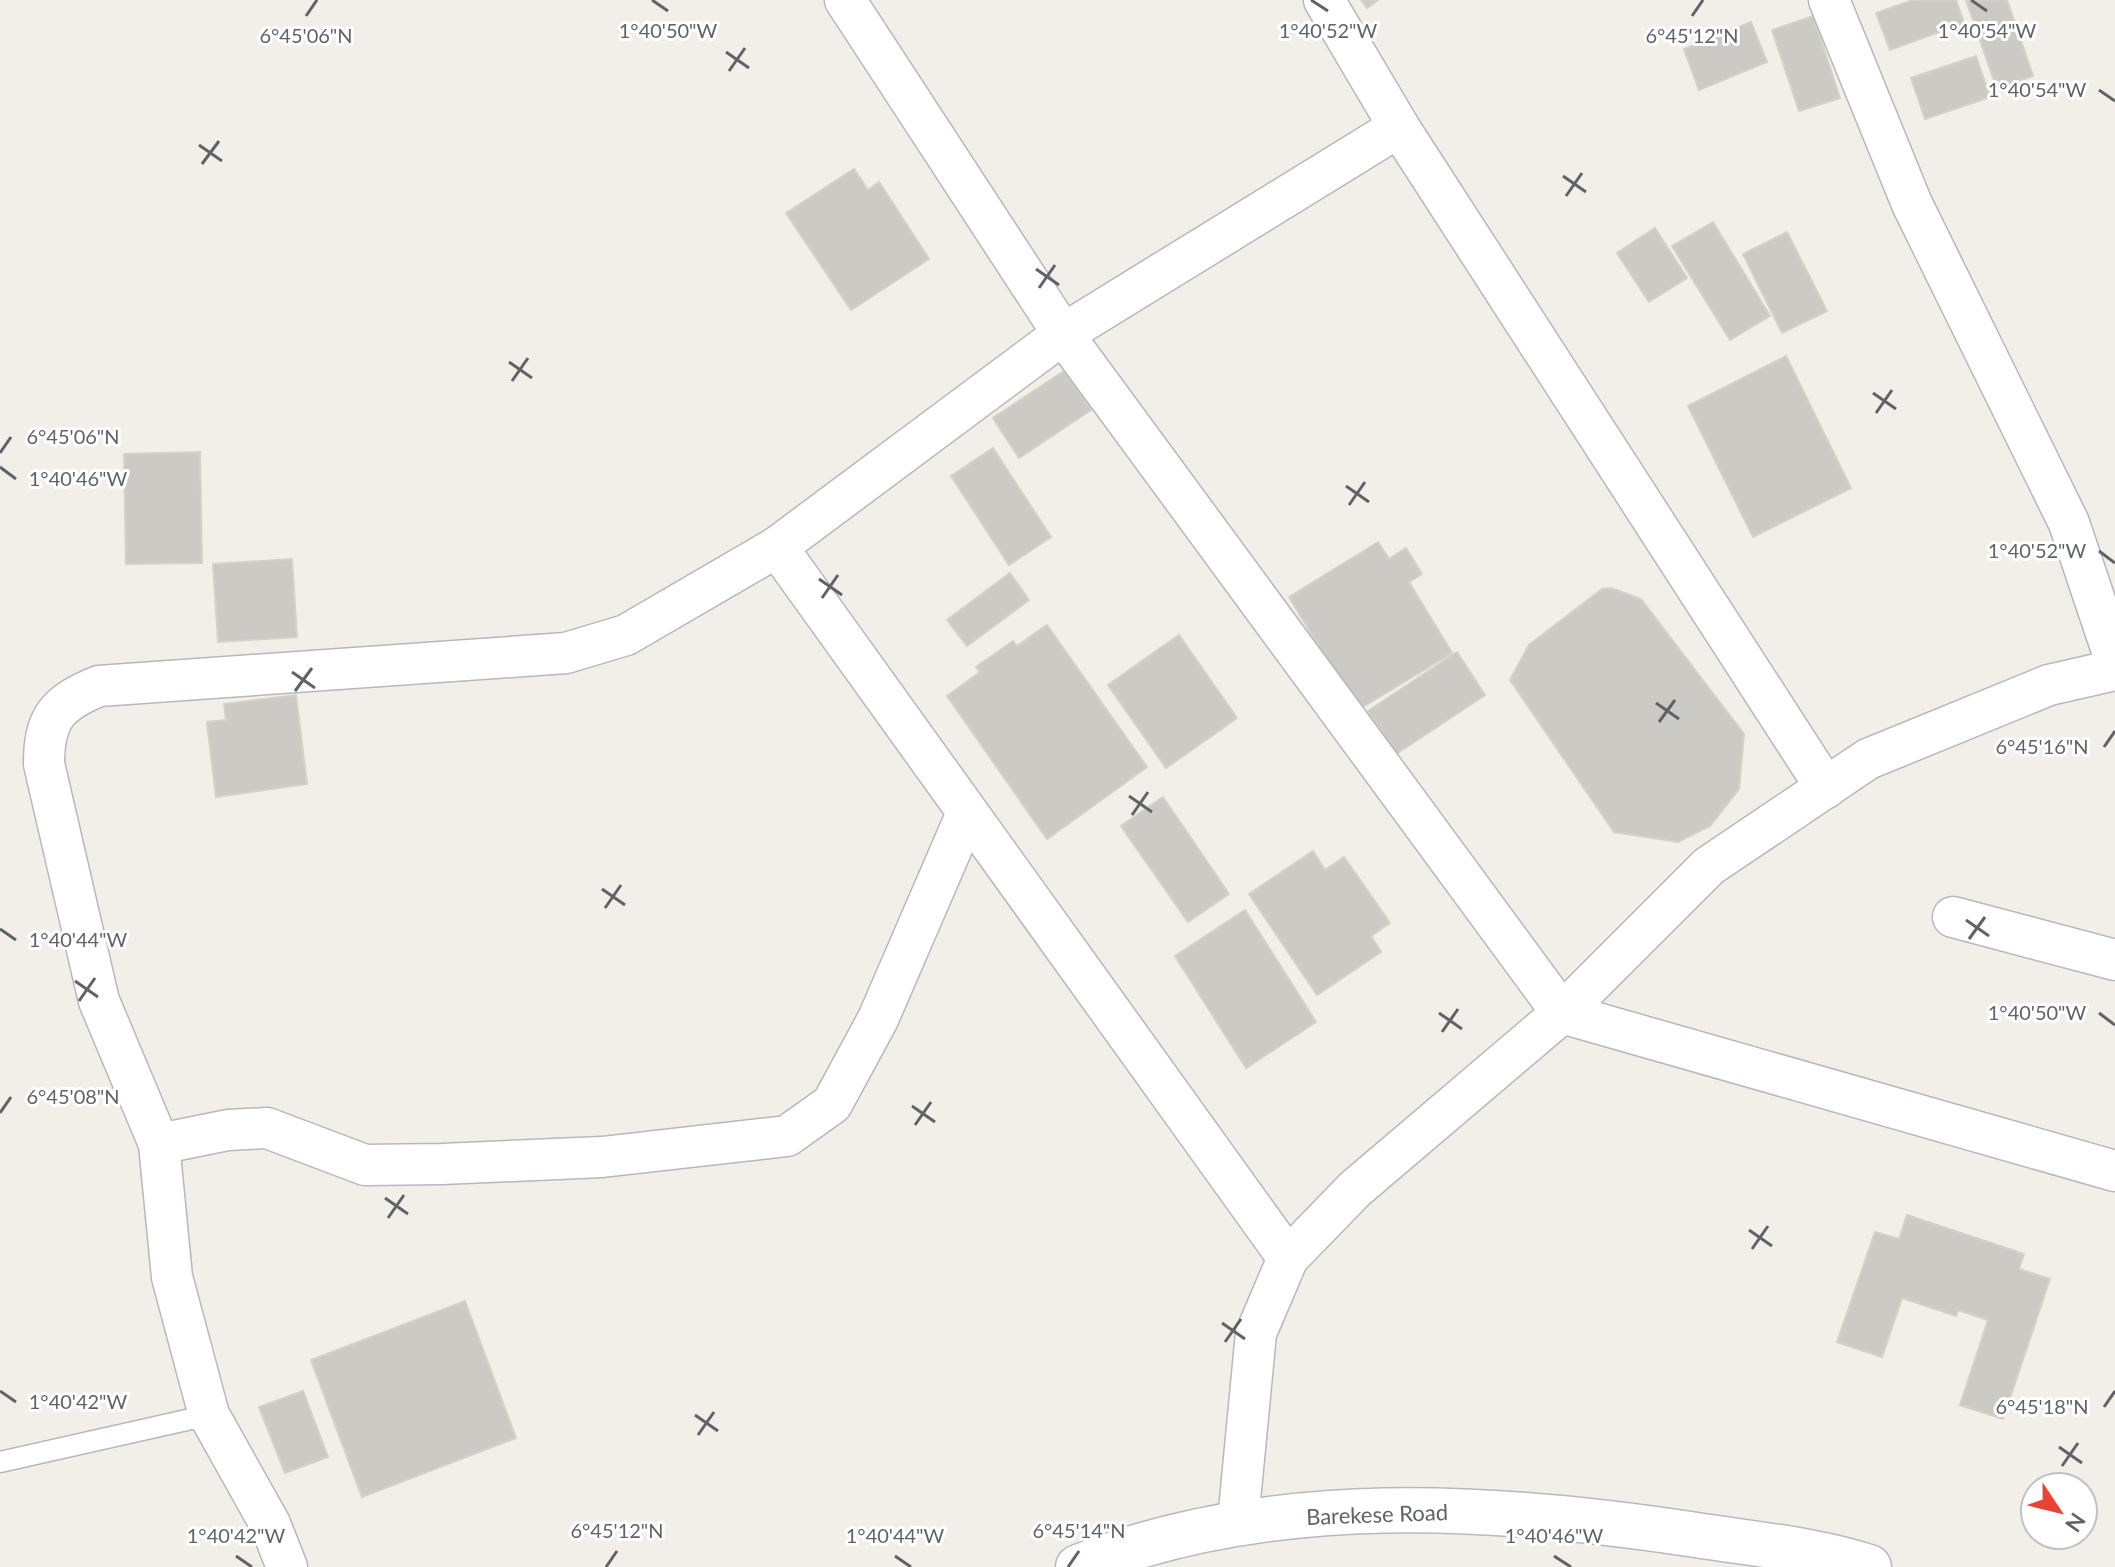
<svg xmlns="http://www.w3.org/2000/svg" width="2115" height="1567" viewBox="0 0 2115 1567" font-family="Lato,sans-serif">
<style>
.building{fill:#cccac5;stroke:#d6d1c6;stroke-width:2}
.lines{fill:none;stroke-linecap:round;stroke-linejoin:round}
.service-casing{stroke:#b5b8bc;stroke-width:23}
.minor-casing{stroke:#b5b8bc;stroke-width:43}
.secondary-casing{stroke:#b6babf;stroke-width:47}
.service{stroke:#fff;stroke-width:20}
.minor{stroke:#fff;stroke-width:40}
.secondary{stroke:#fff;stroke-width:44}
.ticks{fill:none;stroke:#5f6368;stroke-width:3}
.labels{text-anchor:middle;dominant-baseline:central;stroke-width:6;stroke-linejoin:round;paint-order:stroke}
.street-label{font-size:22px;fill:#5f6368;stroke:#fff}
.ticks-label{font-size:20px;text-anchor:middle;fill:#5f6368;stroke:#fff;stroke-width:6;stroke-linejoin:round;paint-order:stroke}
</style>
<rect width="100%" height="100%" fill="#f1efe8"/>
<g class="building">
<polygon points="1361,0 1378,0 1367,8"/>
<polygon points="1913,0 1956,0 1964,23 1890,50 1876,13"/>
<polygon points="1966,0 2007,0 2033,76 1997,89"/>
<polygon points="1813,16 1840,98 1799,111 1772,30"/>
<polygon points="1751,22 1767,62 1699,90 1684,49"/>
<polygon points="1976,56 1990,97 1925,119 1911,78"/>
<polygon points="854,169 868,190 879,182 929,259 851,310 786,213"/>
<polygon points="1713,222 1770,316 1730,340 1672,246"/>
<polygon points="1655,228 1687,278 1649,302 1617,253"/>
<polygon points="1787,232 1827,311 1782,333 1743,254"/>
<polygon points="1786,356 1851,488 1753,537 1688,406"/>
<polygon points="1064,371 1091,410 1019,458 993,418"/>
<polygon points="993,448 1051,537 1009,565 951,476"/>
<polygon points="200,452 202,563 126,564 124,454"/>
<polygon points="1378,542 1389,559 1406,548 1422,574 1409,582 1452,653 1358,710 1289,597"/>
<polygon points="292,559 297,637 218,642 213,564"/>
<polygon points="1010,573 1029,600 967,646 947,620"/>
<polygon points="1611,588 1641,599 1744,734 1739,789 1710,826 1678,842 1614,832 1510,680 1529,645 1602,589"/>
<polygon points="1047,625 1147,767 1047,839 947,696 980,672 976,667 1013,641 1017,646"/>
<polygon points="1179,635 1237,718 1166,768 1108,685"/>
<polygon points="1457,652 1485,695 1396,754 1368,711"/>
<polygon points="296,695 307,784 216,797 207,722 226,720 224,704"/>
<polygon points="1163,797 1229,894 1188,922 1121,826"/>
<polygon points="1313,851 1325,870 1344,857 1390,923 1371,936 1381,952 1317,995 1249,894"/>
<polygon points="1245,910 1316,1022 1246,1068 1175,956"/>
<polygon points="1907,1215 2024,1254 2019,1269 2050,1279 2003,1419 1960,1405 1988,1320 1958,1310 1956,1316 1902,1298 1882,1357 1837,1342 1875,1232 1899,1239"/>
<polygon points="465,1301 516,1438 362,1497 311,1360"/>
<polygon points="303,1391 328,1457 285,1473 259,1407"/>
</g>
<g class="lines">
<defs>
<polyline id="service" points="0,1462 209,1415"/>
<g id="minor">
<polyline points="845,0 1063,334 1562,1013 2115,1171"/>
<polyline points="1324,0 1399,127"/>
<polyline points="1829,0 1912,204 2069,523 2115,660"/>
<polyline points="1953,917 2115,960"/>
<path d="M159,1144L99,1001L44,764C44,718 57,703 99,686L566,653L626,635L777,547"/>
<polyline points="1288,1258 777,547 1063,334 1399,127 1826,788"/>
<polyline points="1238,1521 1256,1333 1288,1258 1355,1189 1562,1013 1709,866 1868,759 2049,685 2115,670"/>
<polyline points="287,1567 270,1524 209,1415 172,1277 159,1144 228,1130 267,1128 365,1165 442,1164 602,1157 787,1136 832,1104 878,1019 967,813"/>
</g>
<path id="secondary" d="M1078,1567C1274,1490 1492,1504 1696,1535C1754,1544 1813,1549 1869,1567"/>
</defs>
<use href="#service" class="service-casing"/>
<use href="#minor" class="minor-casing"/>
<use href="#secondary" class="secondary-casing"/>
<use href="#service" class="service"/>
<use href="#minor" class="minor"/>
<use href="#secondary" class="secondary"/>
</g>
<path class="ticks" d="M652,0L668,11M1311,0L1328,11M1971,0L1987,11M306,16L317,0M1692,16L1703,0M726,52L749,68M729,71L745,48M2099,90L2115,101M199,145L222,161M202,164L219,141M1563,176L1586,192M1566,196L1582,173M1036,269L1059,285M1039,288L1055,265M509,362L532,378M512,381L528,358M1873,393L1896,409M1876,413L1892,390M0,453L11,437M0,467L16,479M1346,486L1369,502M1349,505L1365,482M2099,551L2115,563M819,579L842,595M822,598L838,575M292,672L315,688M295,691L312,668M1656,703L1679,719M1659,722L1675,700M2104,747L2115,731M1129,796L1152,812M1132,815L1148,792M602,889L625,905M605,908L621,885M1966,920L1989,936M0,929L16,940M1969,939L1985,917M75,981L98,997M79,1001L95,978M1439,1013L1462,1029M2099,1013L2115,1025M1442,1032L1458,1009M912,1106L935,1122M0,1113L11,1097M915,1125L931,1102M385,1198L408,1214M388,1218L404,1195M1749,1230L1772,1246M1752,1249L1768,1226M1222,1323L1245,1339M1225,1342L1241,1319M0,1391L16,1402M2104,1407L2115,1391M695,1415L718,1431M698,1435L714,1412M2059,1447L2082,1463M2062,1466L2078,1443M236,1556L252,1567M895,1556L911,1567M1554,1556L1571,1567M606,1567L617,1551M1068,1567L1079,1551"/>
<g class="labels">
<g class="street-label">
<text transform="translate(1377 1514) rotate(-2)">Barekese Road</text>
</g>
</g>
<g class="ticks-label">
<text x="668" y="38">1°40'50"W</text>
<text x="1328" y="38">1°40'52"W</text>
<text x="1987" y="38">1°40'54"W</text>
<text x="306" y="43">6°45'06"N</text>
<text x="1692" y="43">6°45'12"N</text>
<text x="2037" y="97">1°40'54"W</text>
<text x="73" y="444">6°45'06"N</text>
<text x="78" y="486">1°40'46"W</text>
<text x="2037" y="558">1°40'52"W</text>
<text x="2042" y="754">6°45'16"N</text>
<text x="78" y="947">1°40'44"W</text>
<text x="2037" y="1020">1°40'50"W</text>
<text x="73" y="1104">6°45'08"N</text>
<text x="78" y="1409">1°40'42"W</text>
<text x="2042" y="1414">6°45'18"N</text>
<text x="617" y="1538">6°45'12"N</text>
<text x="1079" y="1538">6°45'14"N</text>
<text x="236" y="1543">1°40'42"W</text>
<text x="895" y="1543">1°40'44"W</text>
<text x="1554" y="1543">1°40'46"W</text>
</g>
<g transform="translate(2059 1511) rotate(125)"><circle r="38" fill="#ffffff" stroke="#bfc1c3" stroke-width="2"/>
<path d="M0-6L14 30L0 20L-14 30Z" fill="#ea4335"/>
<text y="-12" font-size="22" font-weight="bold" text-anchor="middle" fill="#5f6368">N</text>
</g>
</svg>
